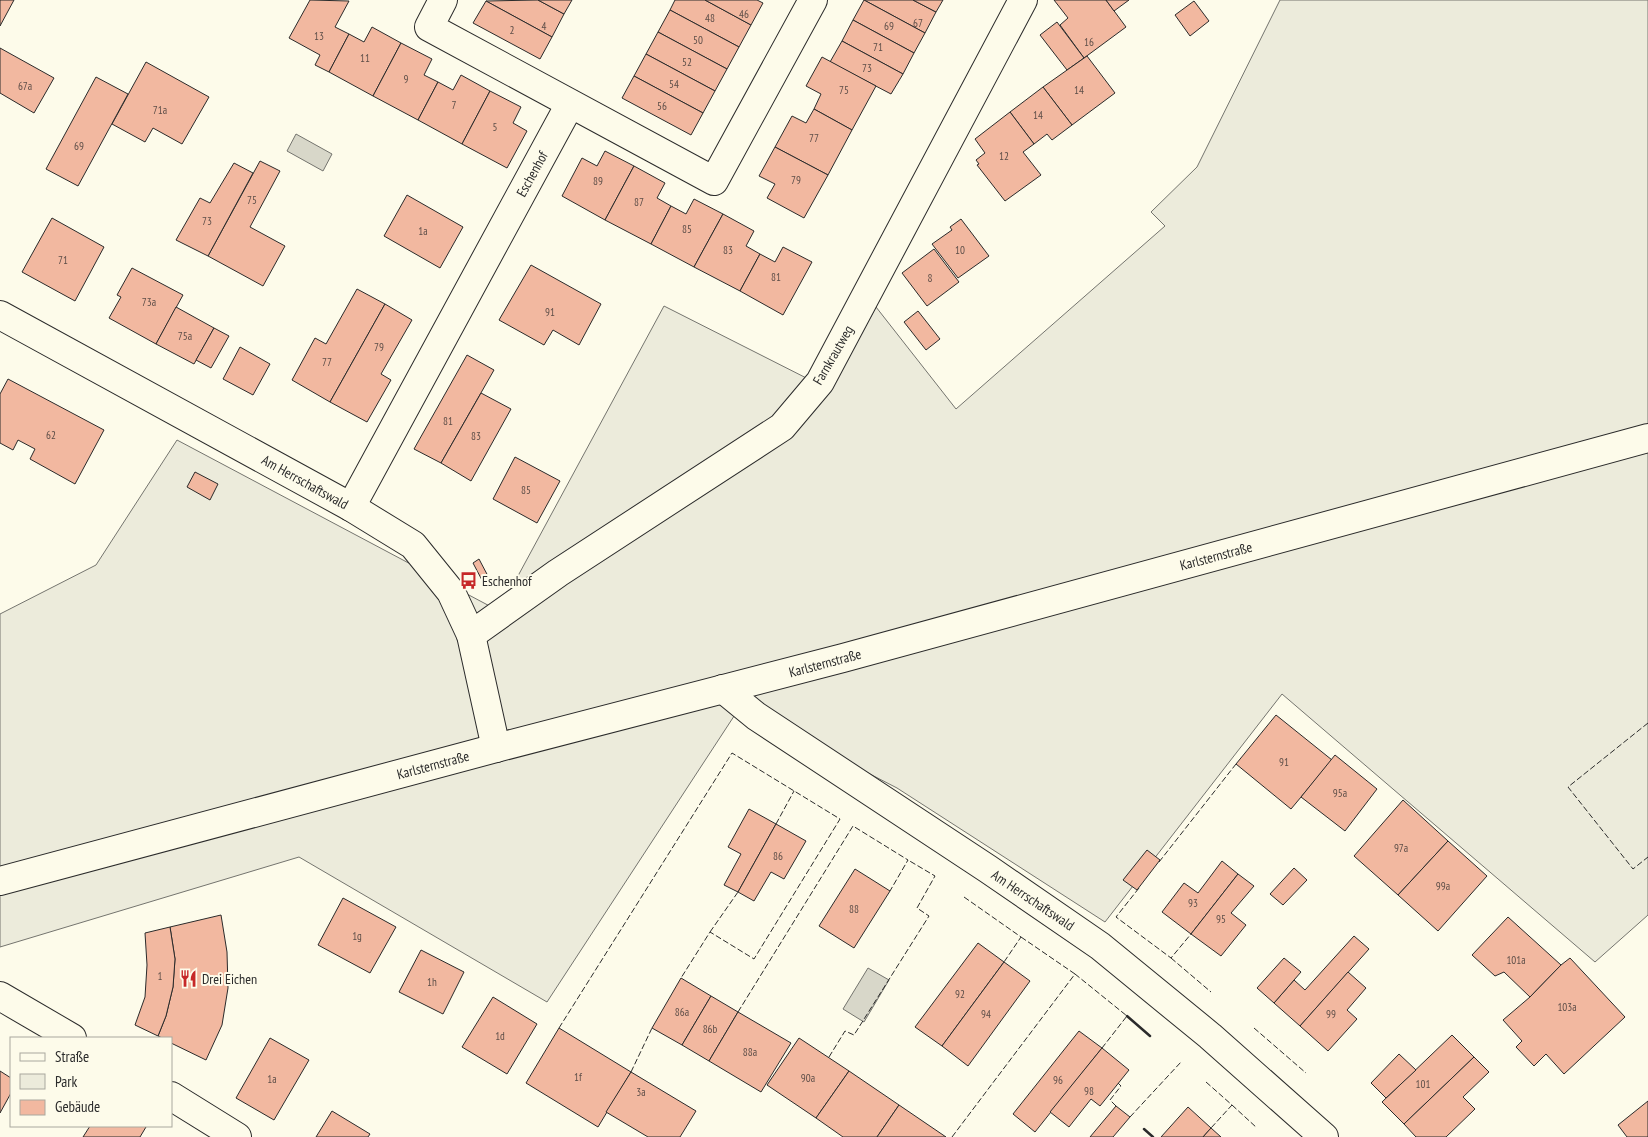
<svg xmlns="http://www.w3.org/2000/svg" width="1648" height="1137" viewBox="0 0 1648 1137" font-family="'PT Sans Narrow',sans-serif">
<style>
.green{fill:#ecebdb;stroke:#74746e}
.water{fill:#d8d7c9;stroke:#74746e}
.building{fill:#f2b8a0;stroke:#2b2b2b}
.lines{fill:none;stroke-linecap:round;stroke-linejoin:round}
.minor-casing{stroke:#2b2b2b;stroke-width:30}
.tertiary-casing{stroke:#2b2b2b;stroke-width:30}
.minor{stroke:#fdfbea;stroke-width:28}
.tertiary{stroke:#fdfbea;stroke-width:28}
.fence{stroke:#2b2b2b;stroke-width:1;stroke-dasharray:6 2.5;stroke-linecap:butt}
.wall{stroke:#2b2b2b;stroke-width:2.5}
.labels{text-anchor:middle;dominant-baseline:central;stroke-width:4;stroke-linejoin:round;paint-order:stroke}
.number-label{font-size:11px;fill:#5d4e48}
.street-label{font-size:14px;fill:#2b2b2b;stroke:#fdfbea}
.poi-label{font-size:14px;fill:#2b2b2b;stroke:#fdfbea;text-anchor:start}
</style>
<rect width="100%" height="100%" fill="#fdfbea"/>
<polygon class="green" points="1280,0 1648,0 1648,915 1595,962 1282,694 1105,922 897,788 740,707 547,1002 299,857 0,947 0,614 96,565 177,440 499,611 664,306 830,390 876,307 956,409 1165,226 1151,212 1197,167"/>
<g class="water">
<polygon points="296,134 332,154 323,171 287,151"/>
<polygon points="868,968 889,980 864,1022 843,1009"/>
</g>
<g class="building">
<polygon points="0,0 14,0 0,26"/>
<polygon points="310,0 349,1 335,27 349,34 329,72 315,65 320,55 289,38"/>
<polygon points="538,0 564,14 552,37 486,1"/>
<polygon points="538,0 572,0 564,14"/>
<polygon points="675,0 705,0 751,25 739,47 670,10"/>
<polygon points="705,0 757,0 763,3 751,25"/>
<polygon points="864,0 913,0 936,12 925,33"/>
<polygon points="864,0 925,33 914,53 853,20"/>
<polygon points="913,0 943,0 936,12"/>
<polygon points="1054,0 1106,0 1126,27 1084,58 1060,25 1068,18"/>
<polygon points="1106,0 1129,0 1114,11"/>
<polygon points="486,1 552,37 540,59 473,23"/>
<polygon points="1194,1 1209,21 1190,36 1175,15"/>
<polygon points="670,10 739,47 727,69 658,32"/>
<polygon points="853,20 914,53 903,74 842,41"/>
<polygon points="1057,22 1084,58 1067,70 1040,35"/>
<polygon points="372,27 401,43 373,96 329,72 349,34 364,42"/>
<polygon points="658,32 727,69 715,91 646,54"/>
<polygon points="842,41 903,74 891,94 830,62"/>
<polygon points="401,43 432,59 424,75 438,82 418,120 373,96"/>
<polygon points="0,48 54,78 34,113 0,93"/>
<polygon points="646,54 715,91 703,113 634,76"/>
<polygon points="1087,56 1115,93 1072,125 1043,87"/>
<polygon points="822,57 876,86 852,130 814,109 821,94 806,86"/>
<polygon points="146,62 209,97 182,144 153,128 145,142 112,124"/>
<polygon points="461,75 490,91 462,144 418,120 438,82 453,90"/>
<polygon points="634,76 703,113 691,135 622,98"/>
<polygon points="96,77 128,94 78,186 46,169"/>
<polygon points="1043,87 1072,125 1052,140 1047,134 1034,144 1010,112"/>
<polygon points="490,91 521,107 513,123 527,131 507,168 462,144"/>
<polygon points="814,109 852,130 828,175 775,147 792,116 806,123"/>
<polygon points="1010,112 1034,144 1023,152 1041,175 1005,201 977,165 979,164 976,160 985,153 975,139"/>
<polygon points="775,147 828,175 804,218 767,198 775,184 759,176"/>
<polygon points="605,151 634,166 605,220 562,196 582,158 597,166"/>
<polygon points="260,161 280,171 250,227 285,246 263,286 208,256"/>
<polygon points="234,163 253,173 208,256 176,240 200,198 210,203"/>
<polygon points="634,166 665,183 657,198 671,206 651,244 605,220"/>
<polygon points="407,195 463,227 440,268 384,236"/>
<polygon points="694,199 723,214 694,267 651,244 671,206 686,214"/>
<polygon points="723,214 754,231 746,246 760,254 740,291 694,267"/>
<polygon points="52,218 104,247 75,301 22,272"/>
<polygon points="961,219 989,256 958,278 932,244 952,230 950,227"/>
<polygon points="783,247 812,262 783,315 740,291 760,254 775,262"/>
<polygon points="934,249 959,282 927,306 902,273"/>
<polygon points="531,265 601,304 579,345 553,330 544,345 499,320"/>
<polygon points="132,268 183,295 156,344 109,318 121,297 117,295"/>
<polygon points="357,289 385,304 330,402 292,380 315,338 326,344"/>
<polygon points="385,304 412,320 381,374 391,380 367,422 330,402"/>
<polygon points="176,307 214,328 194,364 156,344"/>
<polygon points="918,311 940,339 926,350 904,322"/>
<polygon points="214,328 229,336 211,368 196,360"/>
<polygon points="240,347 270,364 253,395 223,379"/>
<polygon points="467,355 494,370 441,463 414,449"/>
<polygon points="8,379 104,430 75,484 30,459 35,449 18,440 13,450 0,443 0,394"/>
<polygon points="481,393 511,409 471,481 441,463"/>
<polygon points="515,457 560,481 537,523 493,499"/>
<polygon points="195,472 218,484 210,500 187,487"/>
<polygon points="479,559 489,578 483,582 473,563"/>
<polygon points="1276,715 1332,760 1291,809 1236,764"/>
<polygon points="1335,755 1377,789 1345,831 1301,797"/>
<polygon points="1403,800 1448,841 1398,895 1354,856"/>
<polygon points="749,809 776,824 738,892 724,885 741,854 728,847"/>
<polygon points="776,824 806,841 784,879 771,872 754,901 738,892"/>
<polygon points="1448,841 1487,876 1438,931 1398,895"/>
<polygon points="1147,850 1160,860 1137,890 1123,880"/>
<polygon points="1222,861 1238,874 1191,934 1162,912 1184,883 1198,893"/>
<polygon points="1294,868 1307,880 1283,905 1270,894"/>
<polygon points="855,869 890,891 854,948 819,926"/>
<polygon points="1238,874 1254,886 1231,913 1246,925 1221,956 1191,934"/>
<polygon points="343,898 396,927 370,973 318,945"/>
<polygon points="221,915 227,952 228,988 222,1025 206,1060 171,1043 171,1038 162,1038 158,1036 166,1016 173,987 175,959 170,927"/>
<polygon points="1508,917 1561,965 1530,997 1504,972 1495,976 1472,955"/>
<polygon points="170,927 175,959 173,987 166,1016 158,1036 135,1025 145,997 147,965 145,933"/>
<polygon points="1354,936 1369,949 1300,1026 1274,1003 1294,980 1305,990"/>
<polygon points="978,943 1004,962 942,1046 915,1027"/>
<polygon points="421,950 464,972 443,1014 399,992"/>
<polygon points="1284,958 1301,972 1274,1003 1257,988"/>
<polygon points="1570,958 1625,1017 1564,1074 1546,1054 1534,1066 1516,1047 1522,1041 1503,1020 1530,997 1561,965"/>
<polygon points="1004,962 1030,981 968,1066 942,1046"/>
<polygon points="1348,972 1366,988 1347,1010 1357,1019 1328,1051 1300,1026"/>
<polygon points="681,978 711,996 682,1045 652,1028"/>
<polygon points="711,996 738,1012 709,1061 682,1045"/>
<polygon points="493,997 537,1024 507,1074 462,1047"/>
<polygon points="738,1012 791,1043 761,1092 709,1061"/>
<polygon points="559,1028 631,1072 598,1127 526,1083"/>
<polygon points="1079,1031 1102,1048 1035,1132 1013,1114"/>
<polygon points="1452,1035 1474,1057 1404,1124 1382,1102"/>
<polygon points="270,1038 309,1060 274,1120 236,1098"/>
<polygon points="799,1038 849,1071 816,1118 767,1085"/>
<polygon points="1102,1048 1129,1070 1100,1106 1091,1099 1069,1127 1050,1112"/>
<polygon points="1399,1054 1416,1070 1386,1098 1371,1083"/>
<polygon points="1474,1057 1489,1072 1463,1097 1475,1109 1446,1137 1416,1137 1404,1124"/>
<polygon points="0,1071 11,1078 11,1093 0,1113"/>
<polygon points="849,1071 899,1105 877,1137 843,1137 816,1118"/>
<polygon points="631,1072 696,1111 680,1137 648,1137 606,1112"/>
<polygon points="1648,1101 1648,1137 1627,1137 1618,1125"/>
<polygon points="899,1105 946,1137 877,1137"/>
<polygon points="1116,1106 1130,1117 1113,1137 1090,1137"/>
<polygon points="1188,1107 1211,1128 1203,1137 1161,1137"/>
<polygon points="332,1111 370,1134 368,1137 316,1137"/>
<polygon points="90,1126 143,1126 146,1127 140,1137 83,1137"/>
<polygon points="1211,1128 1221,1137 1203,1137"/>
</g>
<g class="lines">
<defs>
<g id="minor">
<polyline points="443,0 429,27 714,181 813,0"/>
<polyline points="0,315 351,507 413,545 451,592 471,635 496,748"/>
<polyline points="351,507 570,104"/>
<polyline points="471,635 558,573 782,427 820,382 1023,0"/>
<polyline points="0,996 72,1038"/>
<polyline points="171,1096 237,1137"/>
</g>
<g id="tertiary">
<polyline points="723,689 756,716 988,869 1100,946 1210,1036 1324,1137"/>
<polyline points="0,881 496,748 843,658 1648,438"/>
</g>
</defs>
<use href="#minor" class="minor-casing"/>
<use href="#tertiary" class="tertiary-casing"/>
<use href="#minor" class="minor"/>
<use href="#tertiary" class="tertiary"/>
<g class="fence">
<polyline points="1648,723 1568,787 1633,869 1648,857"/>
<polyline points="776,824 794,791"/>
<polyline points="1159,862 1236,764"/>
<polyline points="1139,888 1116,917 1171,958 1191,934"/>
<polyline points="964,897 1021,937 1004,962"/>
<polyline points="710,932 738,892"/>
<polyline points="1021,937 1075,974"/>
<polyline points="1171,958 1211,992"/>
<polyline points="738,1012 853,826 908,860 890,891"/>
<polyline points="559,1028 732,753 840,819 754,959 710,932 681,978"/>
<polyline points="1254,1028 1306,1073"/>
<polyline points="829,1057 845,1031 854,1035 929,916 917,908 935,876 908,860"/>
<polyline points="631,1072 652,1028"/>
<polyline points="1206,1082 1232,1105 1211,1128"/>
<polyline points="1232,1105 1257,1128"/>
<polyline points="1116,1106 1110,1100 1121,1086 1118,1083"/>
<polyline points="1130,1117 1181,1062"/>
<polyline points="952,1137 1075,974 1127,1016 1102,1048"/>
</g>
<g class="wall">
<polyline points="1127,1016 1150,1036"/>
<polyline points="1144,1129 1153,1137"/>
</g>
</g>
<defs>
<symbol id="bus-bare" viewBox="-9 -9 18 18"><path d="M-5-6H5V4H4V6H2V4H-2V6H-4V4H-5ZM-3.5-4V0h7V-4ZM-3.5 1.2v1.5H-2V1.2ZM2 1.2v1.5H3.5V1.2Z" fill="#c62828" stroke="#fdfbea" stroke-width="2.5" paint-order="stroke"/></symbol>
<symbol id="restaurant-bare" viewBox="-9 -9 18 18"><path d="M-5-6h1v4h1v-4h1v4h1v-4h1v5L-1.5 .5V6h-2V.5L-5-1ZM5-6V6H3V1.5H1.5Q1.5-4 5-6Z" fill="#c62828" stroke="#fdfbea" stroke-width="2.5" paint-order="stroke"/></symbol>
</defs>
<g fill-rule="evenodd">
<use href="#bus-bare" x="456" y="568" width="25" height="25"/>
<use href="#restaurant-bare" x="176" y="966" width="25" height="25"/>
</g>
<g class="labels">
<g class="number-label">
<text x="744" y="14">46</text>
<text x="710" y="18">48</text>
<text x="918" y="23">67</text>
<text x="544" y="26">4</text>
<text x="889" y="26">69</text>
<text x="512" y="30">2</text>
<text x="319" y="36">13</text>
<text x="698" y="40">50</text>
<text x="1089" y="42">16</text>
<text x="878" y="47">71</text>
<text x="365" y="58">11</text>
<text x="687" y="62">52</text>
<text x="867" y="68">73</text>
<text x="406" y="79">9</text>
<text x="674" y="84">54</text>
<text x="25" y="86">67a</text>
<text x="844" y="90">75</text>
<text x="1079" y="90">14</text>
<text x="454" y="105">7</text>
<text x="662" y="106">56</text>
<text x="160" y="110">71a</text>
<text x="1038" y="115">14</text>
<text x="495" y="127">5</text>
<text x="814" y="138">77</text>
<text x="79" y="146">69</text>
<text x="1004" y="156">12</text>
<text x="796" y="180">79</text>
<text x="598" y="181">89</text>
<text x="252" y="200">75</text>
<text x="639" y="202">87</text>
<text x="207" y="221">73</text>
<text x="687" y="229">85</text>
<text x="423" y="231">1a</text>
<text x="728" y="250">83</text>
<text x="960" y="250">10</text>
<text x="63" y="260">71</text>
<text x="776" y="277">81</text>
<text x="930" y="278">8</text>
<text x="149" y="302">73a</text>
<text x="550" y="312">91</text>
<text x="185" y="336">75a</text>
<text x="379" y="347">79</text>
<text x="327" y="362">77</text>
<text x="448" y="421">81</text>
<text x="51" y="435">62</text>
<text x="476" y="436">83</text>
<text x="526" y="490">85</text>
<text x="1284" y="762">91</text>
<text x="1340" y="793">95a</text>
<text x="1401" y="848">97a</text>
<text x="778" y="856">86</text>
<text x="1443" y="886">99a</text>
<text x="1193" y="903">93</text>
<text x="854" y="909">88</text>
<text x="1221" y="919">95</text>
<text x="357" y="936">1g</text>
<text x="1516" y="960">101a</text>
<text x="160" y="976">1</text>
<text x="432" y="982">1h</text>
<text x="960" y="994">92</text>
<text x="1567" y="1007">103a</text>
<text x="682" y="1012">86a</text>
<text x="986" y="1014">94</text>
<text x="1331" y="1014">99</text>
<text x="710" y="1029">86b</text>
<text x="500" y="1036">1d</text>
<text x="750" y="1052">88a</text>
<text x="578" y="1077">1f</text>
<text x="808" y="1078">90a</text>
<text x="272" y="1079">1a</text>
<text x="1058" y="1080">96</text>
<text x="1423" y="1084">101</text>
<text x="1089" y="1091">98</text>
<text x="641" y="1092">3a</text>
</g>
<g class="street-label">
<text transform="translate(532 174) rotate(-61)">Eschenhof</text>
<text transform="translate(833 355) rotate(-60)">Farnkrautweg</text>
<text transform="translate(305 482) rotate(29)">Am Herrschaftswald</text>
<text transform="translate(1216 556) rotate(-15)">Karlsternstraße</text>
<text transform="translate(825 663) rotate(-15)">Karlsternstraße</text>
<text transform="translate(433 765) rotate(-15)">Karlsternstraße</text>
<text transform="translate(1033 900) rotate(34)">Am Herrschaftswald</text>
</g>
<g class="poi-label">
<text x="482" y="581">Eschenhof</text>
<text x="202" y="979">Drei Eichen</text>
</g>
</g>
<rect x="10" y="1037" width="162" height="90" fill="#fdfbea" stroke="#a9a89e"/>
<rect x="20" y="1053" width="25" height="8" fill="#fdfbea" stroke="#a9a89e"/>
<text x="55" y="1062" font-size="15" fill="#2b2b2b">Straße</text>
<rect x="20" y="1074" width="25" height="15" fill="#ecebdb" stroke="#a9a89e"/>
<text x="55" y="1087" font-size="15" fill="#2b2b2b">Park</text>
<rect x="20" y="1100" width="25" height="15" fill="#f2b8a0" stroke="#a9a89e"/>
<text x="55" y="1112" font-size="15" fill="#2b2b2b">Gebäude</text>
</svg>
